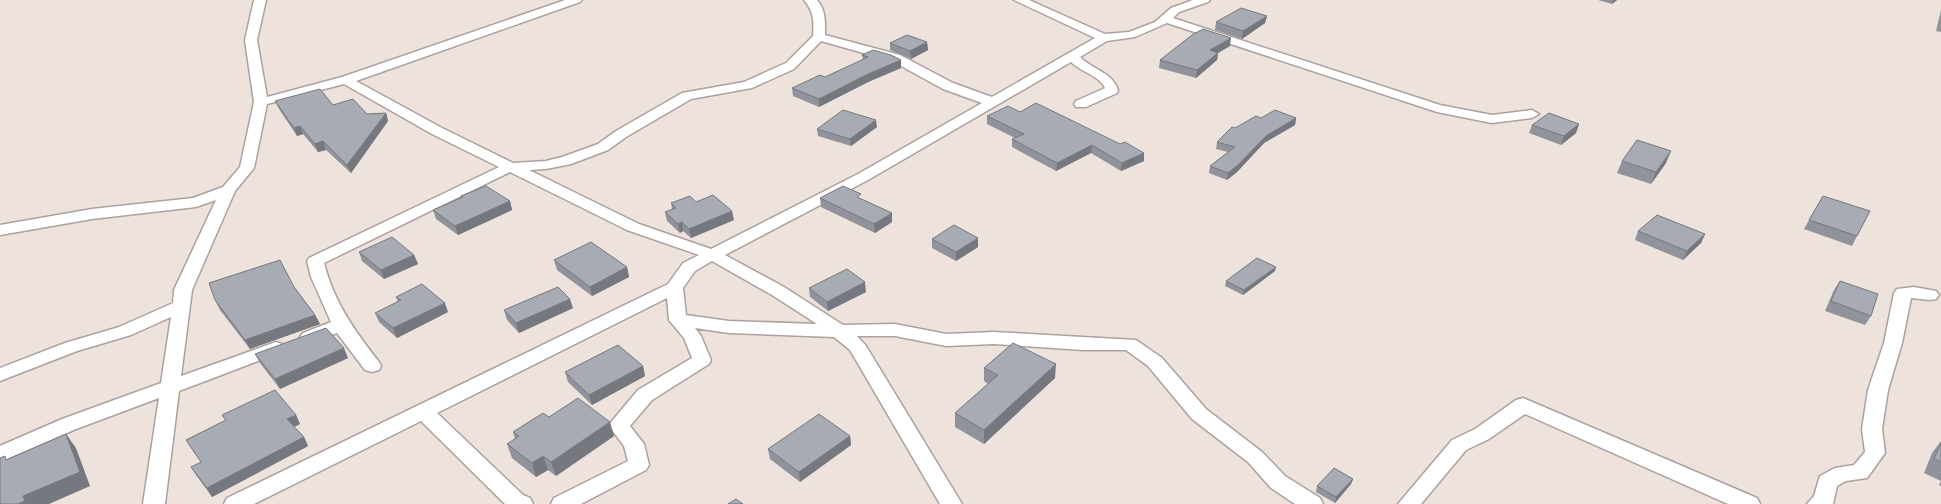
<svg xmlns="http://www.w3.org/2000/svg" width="1941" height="504" viewBox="0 0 1941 504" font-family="Bitter,serif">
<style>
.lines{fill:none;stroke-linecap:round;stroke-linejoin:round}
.minor-casing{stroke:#aca19d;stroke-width:3}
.minor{fill:#fff;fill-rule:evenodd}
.wall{fill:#90939b}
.shaded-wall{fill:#75787e}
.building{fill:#a7abb4;stroke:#75787e}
</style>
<rect width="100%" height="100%" fill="#eee2dd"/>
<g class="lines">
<defs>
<g id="minor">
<path d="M254,0H266L257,40L267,97L342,77L565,0H582L580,2L356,81L442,128L513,163L546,161L562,157L598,144L616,131L682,93L744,82L786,63L813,36C814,21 814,12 804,0H817C826,10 825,22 825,35L900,55L953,83L992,97L1095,38L1014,0H1029L1105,34L1129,32L1155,22L1171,8L1193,0H1210L1208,2L1179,12L1173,18L1440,105L1492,115L1532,110L1539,114L1532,118L1492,123L1437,112L1167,23L1135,37L1107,41L1080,57C1093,70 1112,72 1118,90L1117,93L1086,107H1076L1074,104L1076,101L1105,88C1100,76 1081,72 1071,62L868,180L725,255L784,287L843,325L895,324L946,334L994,332L1136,340L1162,358L1206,409L1262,452L1285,476L1320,498L1323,504H1295L1271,488L1248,462L1192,419L1148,366L1126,350H1083L994,344L946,346L895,336H857L866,346L962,504H940L850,350L834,337L729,333L695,328L701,336L711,360L709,364L652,400L630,426L644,444L649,465L646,470L581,504H551L554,498L628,461L624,446L609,426L612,421L638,390L692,358L684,338L669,320L667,298L437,413L523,495L530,498L533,504H505L421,421L254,504H224L227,498L668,284L683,263L699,255L627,230L510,172L324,263C334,302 354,330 379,362L381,366L379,370L372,372L365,370L337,333L309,343L303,341L300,337L303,333L331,322L311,277L307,261L309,258L499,167L432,134L344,84L267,104L254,168L235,191L192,290L181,376L276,342L282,344L285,348L282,352L179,391L165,504H143L159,398L76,429L0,462V446L62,419L161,383L171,317L131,335L77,351L0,381V368L65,343L119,327L173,303L174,290L216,200L196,207L92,219L0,235V225L92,209L193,198L223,187L240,167L254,102L245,40ZM821,41L892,61L943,89L982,103L858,174L711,249L639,224L529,170L546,169L571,164L608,150L626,137L691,99L752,88L794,69ZM712,261L772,295L817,324L729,321L686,315L683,288L695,271Z"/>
<polygon points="1914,287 1936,291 1939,295 1936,299 1930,300 1911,298 1902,343 1888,390 1882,429 1885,453 1867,478 1846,481 1837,486 1833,504 1807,504 1814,496 1820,476 1835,468 1854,465 1865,452 1862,429 1868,390 1884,343 1894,293 1897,289"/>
<polygon points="1523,398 1757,498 1760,504 1728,504 1525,414 1489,439 1466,450 1421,504 1398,504 1452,440 1475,429 1516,400"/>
</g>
</defs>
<use href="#minor" class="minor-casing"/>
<use href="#minor" class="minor"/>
</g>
<g class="wall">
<polygon points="1598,0 1617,0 1612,4"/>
<polygon points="1941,10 1941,32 1936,31"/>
<polygon points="1267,16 1265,23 1242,39 1215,30 1216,22"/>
<polygon points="927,42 928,50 911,59 890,50 890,43"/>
<polygon points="1230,46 1218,53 1217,60 1196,78 1159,68 1160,60"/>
<polygon points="862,55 901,60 901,68 868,82 819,107 793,96 792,88 825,77 863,60"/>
<polygon points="275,101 333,105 367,114 386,113 388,121 351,173 326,150 318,152 303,134 297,136 279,109"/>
<polygon points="987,116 1120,144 1144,153 1144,161 1121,171 1091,153 1056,171 1012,147 1012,139 1015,138 987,124"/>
<polygon points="1261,118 1296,118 1295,125 1264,143 1237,172 1227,180 1209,173 1210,166 1228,152 1216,149 1217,142 1235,128"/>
<polygon points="1579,124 1576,133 1561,145 1529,133 1532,125"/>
<polygon points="877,127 851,146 818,136 817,129"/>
<polygon points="1622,161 1666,163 1651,184 1617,173"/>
<polygon points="461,196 510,201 512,210 458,235 436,219 433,210 462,198"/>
<polygon points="1823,196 1857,236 1852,246 1804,229"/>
<polygon points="820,198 861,199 892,222 875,233 821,207"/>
<polygon points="696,202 734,220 691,238 683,231 680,233 667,221 665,212 672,209 671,203"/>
<polygon points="1638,231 1705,234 1701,243 1683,260 1635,240"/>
<polygon points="932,239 978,247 956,261 932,248"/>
<polygon points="359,252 414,255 418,264 384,279 362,261"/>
<polygon points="554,260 627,267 629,277 592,296 557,270"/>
<polygon points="1275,271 1243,295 1225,286 1226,281"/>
<polygon points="1840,281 1871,316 1865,325 1825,311 1834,290"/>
<polygon points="294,287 315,315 320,324 250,349 220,310 215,300"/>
<polygon points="809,288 866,292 828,311 810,297"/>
<polygon points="396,297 448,312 397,338 379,322 375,313 398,302"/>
<polygon points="573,308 519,333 507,320 504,310"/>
<polygon points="255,354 348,358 280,389 260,363"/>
<polygon points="643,366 645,376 592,405 568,382 565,372"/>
<polygon points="984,368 1055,378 984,444 955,427 955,413 988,384 984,381"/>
<polygon points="222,415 296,415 300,424 294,427 304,437 308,446 212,497 196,475 191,467 201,462 186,440 226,421"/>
<polygon points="549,417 614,436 556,476 548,470 536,477 512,458 507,444 515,439 513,432"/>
<polygon points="850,436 851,445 800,482 770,459 768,449"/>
<polygon points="1941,441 1941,486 1939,485 1941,481 1924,473 1932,453"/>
<polygon points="1353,479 1351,484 1335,503 1316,492 1317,486"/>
</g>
<g class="shaded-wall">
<polygon points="1613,0 1617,0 1612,4"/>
<polygon points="1267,16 1265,23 1242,39 1243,31"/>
<polygon points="1231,38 1230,46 1209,58 1210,50"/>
<polygon points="927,42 928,50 911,59 910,51"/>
<polygon points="1218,53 1217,60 1196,78 1197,70"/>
<polygon points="901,60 901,68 868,82 819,107 819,99 868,74"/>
<polygon points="386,113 388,121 351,173 347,165"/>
<polygon points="1296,118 1295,125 1264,143 1237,172 1227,180 1228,173 1266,136"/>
<polygon points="876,120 877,127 851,146 850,139"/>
<polygon points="1579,124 1576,133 1561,145 1564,136"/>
<polygon points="300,126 303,134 297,136 294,128"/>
<polygon points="323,141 326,150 318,152 315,144"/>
<polygon points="1092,145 1091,153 1056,171 1057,163"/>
<polygon points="1671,151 1666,163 1651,184 1656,172"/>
<polygon points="1144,153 1144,161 1121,171 1122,163"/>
<polygon points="510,201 512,210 458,235 455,226"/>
<polygon points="732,211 734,220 691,238 689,229"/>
<polygon points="892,213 892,222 875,233 874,224"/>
<polygon points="682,222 683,231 680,233 678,224"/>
<polygon points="1705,234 1701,243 1683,260 1687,251"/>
<polygon points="978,238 978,247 956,261 956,252"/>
<polygon points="414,255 418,264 384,279 381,270"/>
<polygon points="627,267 629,277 592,296 590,287"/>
<polygon points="1276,267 1275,271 1243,295 1244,290"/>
<polygon points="865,282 866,292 828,311 827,302"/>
<polygon points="570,299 573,308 519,333 516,323"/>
<polygon points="445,303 448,312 397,338 393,328"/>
<polygon points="315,315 320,324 250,349 245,340"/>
<polygon points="344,348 348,358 280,389 275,379"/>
<polygon points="1056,364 1055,378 984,444 984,430"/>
<polygon points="643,366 645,376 592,405 589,395"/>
<polygon points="296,415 300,424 292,428 287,419"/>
<polygon points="610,422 614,436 556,476 551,462"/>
<polygon points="66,434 76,448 90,486 49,504 18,504"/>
<polygon points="850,436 851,445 800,482 799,472"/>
<polygon points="304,437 308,446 212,497 207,488"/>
<polygon points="543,456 548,470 536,477 532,463"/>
<polygon points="1353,479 1351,484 1335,503 1336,497"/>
</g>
<g class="building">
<polygon points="1241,8 1267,16 1243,31 1216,22"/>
<polygon points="1203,29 1231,38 1210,50 1218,53 1197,70 1160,60 1192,35"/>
<polygon points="907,35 927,42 910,51 890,43"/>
<polygon points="873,50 891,55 901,60 868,74 819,99 792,88 820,75 825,77 868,57 862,55"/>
<polygon points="320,89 333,105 353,99 367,114 386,113 347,165 323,141 315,144 300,126 294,128 275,101"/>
<polygon points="1036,103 1120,144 1125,142 1144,153 1122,163 1092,145 1057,163 1012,139 1024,134 987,116 1008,106 1020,112"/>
<polygon points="843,110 876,120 850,139 817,129"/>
<polygon points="1275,110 1296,118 1266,136 1238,165 1228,173 1210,166 1235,147 1217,142 1232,127 1235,128 1256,116 1261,118"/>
<polygon points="1549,113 1579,124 1564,136 1532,125"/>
<polygon points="1637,140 1671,151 1656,172 1622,161"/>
<polygon points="486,186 510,201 455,226 433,210 463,197 461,196"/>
<polygon points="843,186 861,194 857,197 892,213 874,224 820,198"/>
<polygon points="713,195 732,211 689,229 682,222 678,224 665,212 676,208 671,203 690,196 696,202"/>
<polygon points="1823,196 1870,211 1857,236 1809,220"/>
<polygon points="1657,215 1705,234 1687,251 1638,231"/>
<polygon points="954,225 978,238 956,252 932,239"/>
<polygon points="392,237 414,255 381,270 359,252"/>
<polygon points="591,242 627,267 590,287 554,260"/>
<polygon points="1257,258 1276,267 1244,290 1226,281"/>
<polygon points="280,260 294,287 315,315 245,340 215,300 209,283"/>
<polygon points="847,269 865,282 827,302 809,288"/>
<polygon points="1840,281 1878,294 1871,316 1831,301"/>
<polygon points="422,284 445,303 393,328 375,313 401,300 396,297"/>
<polygon points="558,287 570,299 516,323 504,310"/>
<polygon points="326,328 344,348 275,379 255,354"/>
<polygon points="1013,343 1056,364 984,430 955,413 998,375 984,368"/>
<polygon points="618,345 643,366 589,395 565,372"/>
<polygon points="275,390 296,415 287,419 304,437 207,488 191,467 201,462 186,440 226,420 222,415"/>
<polygon points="578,398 610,422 551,462 543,456 532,463 507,444 519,436 513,432 543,413 549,417"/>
<polygon points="819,414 850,436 799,472 768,449"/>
<polygon points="66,434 80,472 23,496 25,501 18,504 0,504 0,458 5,456 6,460"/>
<polygon points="1941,443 1941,462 1934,459"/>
<polygon points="1334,468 1353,479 1336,497 1317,486"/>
<polygon points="736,499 743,504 728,504"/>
</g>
</svg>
